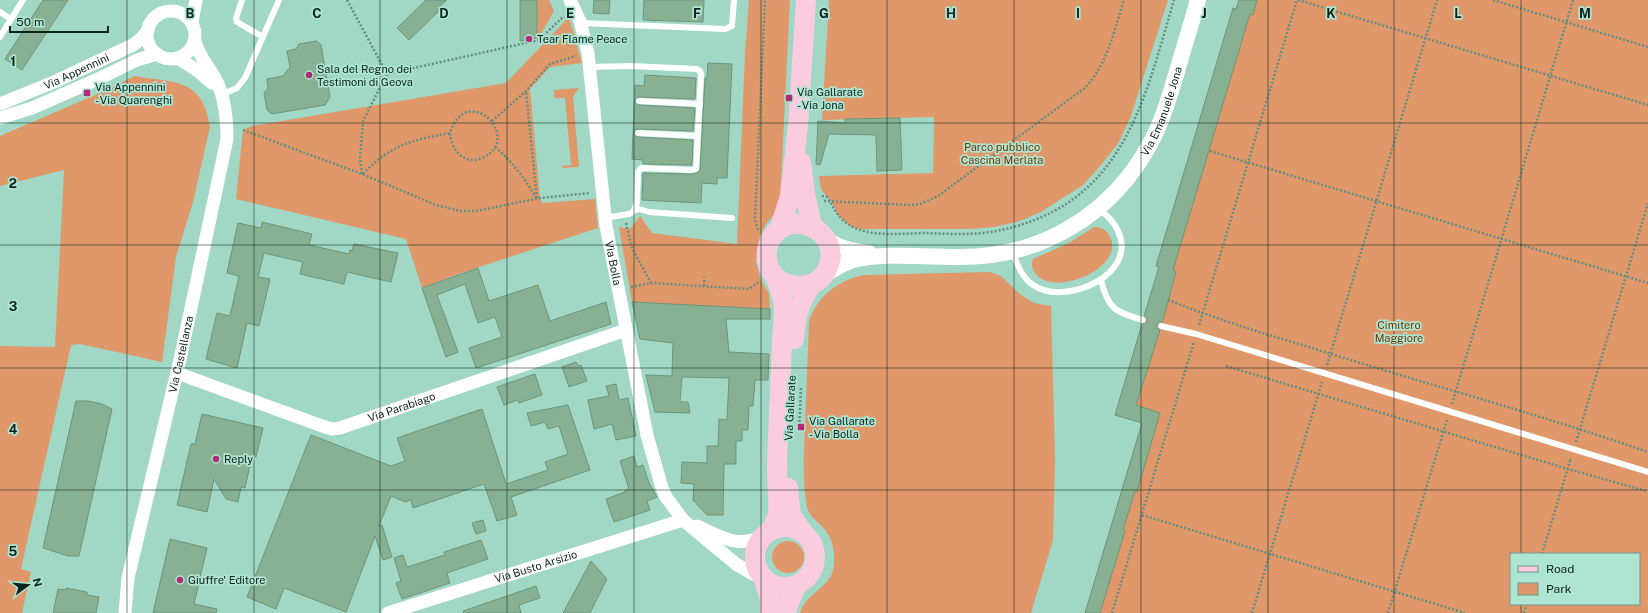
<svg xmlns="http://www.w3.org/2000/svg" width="1648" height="613" viewBox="0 0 1648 613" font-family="'Public Sans',sans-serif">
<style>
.green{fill:#e0986a;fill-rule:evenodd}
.building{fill:#88b193;stroke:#6d9578}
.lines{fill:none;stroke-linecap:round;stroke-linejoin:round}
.path{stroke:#658e80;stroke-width:2.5;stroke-dasharray:2 2;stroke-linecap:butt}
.service{stroke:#fff;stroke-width:6}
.minor{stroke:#fff;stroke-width:13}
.tertiary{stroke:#fff;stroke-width:16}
.primary{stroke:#fbcce0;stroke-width:20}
.grid{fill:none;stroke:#0d231c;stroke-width:1;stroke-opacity:0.55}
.poi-dot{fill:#b12c73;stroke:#ade4d2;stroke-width:1.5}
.labels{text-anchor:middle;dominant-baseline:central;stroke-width:3.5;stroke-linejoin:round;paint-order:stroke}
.poi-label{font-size:11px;fill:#0d231c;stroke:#ade4d2;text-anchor:start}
.street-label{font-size:11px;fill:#0d231c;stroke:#ade4d2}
.park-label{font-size:11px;fill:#733704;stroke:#ade4d2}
.grid-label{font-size:13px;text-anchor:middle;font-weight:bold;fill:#0d231c;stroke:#ade4d2;stroke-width:3.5;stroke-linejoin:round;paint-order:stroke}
</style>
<rect width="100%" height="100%" fill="#a1d7c5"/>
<g class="green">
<polygon points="537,0 549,0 554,11 542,32 537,38"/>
<polygon points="749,0 790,0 780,203 778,210 766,224 760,236 756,262 761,280 769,294 770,309 632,302 619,227 630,229 640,216 652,233 737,244 745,53"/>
<polygon points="829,0 1168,0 1131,116 1119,142 1101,165 1083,185 1041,212 1017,222 994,227 970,229 861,229 851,227 838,215 832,203 821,189 819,176 933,173 934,117 822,120"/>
<path d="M1239,0H1648V613H1085L1142,423L1115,415L1159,267L1156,266L1233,8L1236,9ZM1511,554H1639V604H1511Z"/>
<polygon points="569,17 582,63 550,67 530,89 540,198 542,203 595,199 598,228 461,273 422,288 406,239 236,199 243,130 252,126 506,83"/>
<path d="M134,76C175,83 203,78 210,127L193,202L176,257L162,362L80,344L71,345L21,569L31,572L22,613H0V346L55,347L64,170L0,186V136L116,86Z"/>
<polygon points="579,88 573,97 579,167 562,168 562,166 571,165 565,98 554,98 554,90"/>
<path d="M1094,227C1103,227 1108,231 1111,239C1122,270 1053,297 1036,274C1032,269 1031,264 1033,259L1069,243Z"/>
<path d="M990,272L1001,276L1021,295L1034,303L1051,306L1055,458L1053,540L1031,613H800C805,593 833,587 834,565C835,553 833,539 825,530C819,522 809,517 807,507C802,481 804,453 805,427C806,392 808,356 809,321C818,295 839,280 864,275Z"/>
<circle cx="788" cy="557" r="16"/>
</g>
<g class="building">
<polygon points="43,0 68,0 22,70 5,59"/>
<polygon points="426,0 447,0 439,7 441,9 409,40 397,28"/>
<polygon points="520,0 537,0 537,38 520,41"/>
<polygon points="594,0 610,0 609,14 593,13"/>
<polygon points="644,0 704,0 703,22 643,20"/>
<polygon points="1239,0 1257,0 1253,15 1250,14 1173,270 1176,271 1165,313 1162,322 1159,322 1157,325 1157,328 1160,330 1136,405 1160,413 1137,492 1135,491 1123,530 1125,531 1100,613 1085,613 1142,423 1115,415 1142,324 1147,322 1147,319 1144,316 1159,267 1156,266 1233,8 1236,9"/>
<polygon points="317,41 321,45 330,97 325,105 272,114 267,110 264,93 268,88 267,79 283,76 290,67 287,51 296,49 299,44"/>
<polygon points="708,63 732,64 727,178 717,178 717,184 702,183 701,203 642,200 643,173 692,174 700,171 705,78 707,78"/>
<polygon points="645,75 696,78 695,99 639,97 635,100 635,103 639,105 695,108 693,131 638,129 634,132 634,135 638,137 693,140 692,165 643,164 643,160 632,159 635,85 644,86"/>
<polygon points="900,118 902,170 877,171 876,135 829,134 820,165 816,164 818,121 845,123 845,119"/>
<polygon points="262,222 312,234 309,245 349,254 350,250 352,251 354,244 398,253 391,282 347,272 344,284 300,274 303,262 264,253 258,277 270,279 259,326 247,323 237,368 206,359 217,313 230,316 239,276 227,273 238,223 261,228"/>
<polygon points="478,268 489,301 538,285 550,321 606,302 611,324 476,368 469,348 502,337 495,317 478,323 465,284 437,295 458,352 446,357 422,288"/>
<polygon points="632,302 770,309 770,319 726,319 729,352 769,354 768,380 755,380 753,406 749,406 748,430 742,430 742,441 736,441 736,464 724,464 723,515 707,515 693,500 694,484 681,483 682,462 707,463 707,446 718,446 719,419 727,420 729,378 682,377 680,402 688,402 690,413 655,412 646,375 672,376 673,343 640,339"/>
<polygon points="576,362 578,366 581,365 587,381 569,387 562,367"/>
<polygon points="535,374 542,395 519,403 518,400 504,405 497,387"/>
<polygon points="616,384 619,400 628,398 636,436 616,440 612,424 594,429 588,400 609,396 606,386"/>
<polygon points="76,401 88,401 102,404 112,409 79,556 68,556 43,548"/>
<polygon points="568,405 590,470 511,497 517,515 497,521 484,484 413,508 411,500 405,502 391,496 379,526 382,525 392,557 383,560 375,536 346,612 284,588 276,609 247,597 311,435 391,466 405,461 397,438 482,409 506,484 548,470 545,462 568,454 559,426 548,429 545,422 531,426 527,413"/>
<polygon points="202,414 263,428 256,457 252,456 245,488 241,487 238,502 226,499 214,479 207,512 177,505 191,444 195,444"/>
<polygon points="634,456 637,467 643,465 649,483 657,497 647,501 650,510 614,522 606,499 625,492 625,490 629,489 620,461"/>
<polygon points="483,520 486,531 476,534 472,523"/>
<polygon points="170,539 207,548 194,604 217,609 216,613 153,613"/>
<polygon points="481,540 488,559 447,573 450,583 402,599 396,583 401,581 394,558 403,555 407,567 445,555 444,552"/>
<polygon points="591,561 607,579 590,613 563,613"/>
<polygon points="536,586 540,598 519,605 521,613 464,613 463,611"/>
<polygon points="66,588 87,592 87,595 99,597 96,613 53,613 58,589 66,590"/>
</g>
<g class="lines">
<g class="path">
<polyline points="347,0 387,74"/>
<polyline points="1298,0 1648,105"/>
<polyline points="1493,0 1648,47"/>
<polyline points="492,121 526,91 550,64 576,56"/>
<polyline points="243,130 362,174 436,205 460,211 476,211 540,198 590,193"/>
<path d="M495,147C514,163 524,178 537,199L526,91"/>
<polyline points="1210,151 1648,283"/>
<polyline points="362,174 360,158 363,121 387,74 539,40 564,16"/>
<path d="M363,174C390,145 412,140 450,133C467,80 525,139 482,158C464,166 451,149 450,133"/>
<path d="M822,196L827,197C832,204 835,212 840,217C860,240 900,233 927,233C948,234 970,235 991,232C1121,209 1142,109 1174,0"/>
<path d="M824,201L910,205L920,204L938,196L1086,87C1108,62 1114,31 1124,0"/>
<polyline points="626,223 632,248 651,283"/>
<polyline points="758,230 755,219 765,0"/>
<polyline points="704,286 704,277"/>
<polyline points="631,287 651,283 749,289 759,282"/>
<path d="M1168,300C1214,318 1261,333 1309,347C1422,383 1536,413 1648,452"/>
<polyline points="1199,325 1297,0"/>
<polyline points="1327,365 1437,0"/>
<polyline points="1226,366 1568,469 1646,491"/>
<polyline points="1452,404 1573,0"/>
<polyline points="799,430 801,388"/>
<polyline points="1576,442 1648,203"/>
<polyline points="1142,515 1465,613"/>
<polyline points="1542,554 1571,458"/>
<polyline points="1112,613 1194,342"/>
<polyline points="1252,613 1322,382"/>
<polyline points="1388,613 1447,420"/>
<polyline points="1524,613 1527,604"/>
</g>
<g class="service">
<polyline points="242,0 236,18 237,22 263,37"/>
<polyline points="0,12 11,19"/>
<polyline points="581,23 725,29 732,26 734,0"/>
<polyline points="0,37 23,0"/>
<polyline points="590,67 631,66 697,69 700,71 701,74 696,169 692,170 641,168 638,172 637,203 633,212 629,214 605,218"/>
<polyline points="221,95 237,88 245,78 279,0"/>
<polyline points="639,101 700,104"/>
<polyline points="638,133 698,136"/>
<polyline points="635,210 639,209 649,212 732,218"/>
<path d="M1012,252C1017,263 1022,278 1033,285C1064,307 1139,275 1118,231C1114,221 1106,215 1098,208"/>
<path d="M1101,280C1108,309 1115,312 1143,320"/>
<polyline points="1161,326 1196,334 1648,472"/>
</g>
<g class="minor">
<path id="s1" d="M570,0L580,21L588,53L606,226L647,435L662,488L666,497L683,520L736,564L755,575L760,576"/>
<circle cx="171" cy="35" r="24"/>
<polyline points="192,22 196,0"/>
<polyline points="178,58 198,71 212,83"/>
<path id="s2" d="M0,104L54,82L133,45L142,38L148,30"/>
<polyline points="0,118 32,108 96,80 137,60 157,54"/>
<path id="s3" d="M177,373L325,427L332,429L340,428L626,330"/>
<path d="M697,526C722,537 735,548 762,537"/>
<path id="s4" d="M125,613L128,578L181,355L227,139C227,118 225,96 215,78C207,64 200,58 195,42"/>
<path id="s5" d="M388,613L683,520"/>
</g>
<g class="tertiary">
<path d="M824,237C837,248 852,251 869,253"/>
<path id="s6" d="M821,277C830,271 840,265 850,261C877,252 929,257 958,257C1041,258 1114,214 1152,140C1163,120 1169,97 1176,75C1183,50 1191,25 1198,0"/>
</g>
<g class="primary">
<polyline points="801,162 805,194 812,226"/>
<polyline points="780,228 790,196 798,126 806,0"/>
<path d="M794,339C795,317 800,301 812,284"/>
<polyline points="788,488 791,515 803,533"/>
<circle cx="785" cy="557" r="30"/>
<path d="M771,530C774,525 777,518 778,513C779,498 777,482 777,467C778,425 781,382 782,340C783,327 785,313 783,301C781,293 779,284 775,277C774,274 770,271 769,267C763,252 769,233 785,226C807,217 835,235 830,261C824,289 795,292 775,277"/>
<polyline points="764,580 770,600 770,613"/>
<polyline points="785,613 796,586"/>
</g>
</g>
<path class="grid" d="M127,0V613M254,0V613M380,0V613M507,0V613M634,0V613M761,0V613M887,0V613M1014,0V613M1141,0V613M1268,0V613M1394,0V613M1521,0V554M0,123H1648M0,245H1648M0,368H1648M0,490H1648M1521,604V613"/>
<g class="poi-dot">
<circle cx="529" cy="39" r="4"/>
<circle cx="309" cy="75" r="4"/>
<rect x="83" y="89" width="8" height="8" rx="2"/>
<rect x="785" y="94" width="8" height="8" rx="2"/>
<rect x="797" y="423" width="8" height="8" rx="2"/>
<circle cx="216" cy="459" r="4"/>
<circle cx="180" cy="580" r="4"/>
</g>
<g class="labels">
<g class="poi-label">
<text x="537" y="39">Tear Flame Peace</text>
<text x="317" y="69">Sala del Regno dei<tspan x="317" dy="13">Testimoni di Geova</tspan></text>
<text x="95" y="87">Via Appennini<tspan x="95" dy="13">- Via Quarenghi</tspan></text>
<text x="797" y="92">Via Gallarate<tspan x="797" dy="13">- Via Jona</tspan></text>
<text x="809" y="421">Via Gallarate<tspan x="809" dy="13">- Via Bolla</tspan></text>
<text x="224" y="459">Reply</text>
<text x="188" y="580">Giuffre' Editore</text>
</g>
<g class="street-label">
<text stroke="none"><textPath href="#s2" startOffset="83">Via Appennini</textPath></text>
<text stroke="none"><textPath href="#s6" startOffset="411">Via Emanuele Jona</textPath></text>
<text stroke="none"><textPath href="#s1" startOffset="268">Via Bolla</textPath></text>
<text stroke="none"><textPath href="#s4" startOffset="265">Via Castellanza</textPath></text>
<text stroke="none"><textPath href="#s3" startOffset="238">Via Parabiago</textPath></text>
<text transform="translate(790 408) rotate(-87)">Via Gallarate</text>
<text stroke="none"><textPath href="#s5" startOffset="155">Via Busto Arsizio</textPath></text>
</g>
<g class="park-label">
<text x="1002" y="147">Parco pubblico<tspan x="1002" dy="13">Cascina Merlata</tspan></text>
<text x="1399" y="325">Cimitero<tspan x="1399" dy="13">Maggiore</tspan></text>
</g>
</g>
<g class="grid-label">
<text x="190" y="18">B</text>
<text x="317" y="18">C</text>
<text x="444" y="18">D</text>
<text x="570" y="18">E</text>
<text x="697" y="18">F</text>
<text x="824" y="18">G</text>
<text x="951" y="18">H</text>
<text x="1078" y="18">I</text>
<text x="1204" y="18">J</text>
<text x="1331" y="18">K</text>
<text x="1458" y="18">L</text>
<text x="1585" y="18">M</text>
<text x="13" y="66">1</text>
<text x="13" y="188">2</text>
<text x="13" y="311">3</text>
<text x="13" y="434">4</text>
<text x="13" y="556">5</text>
</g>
<rect x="1510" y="553" width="130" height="52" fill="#ade4d2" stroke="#6d9789"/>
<rect x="1518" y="566" width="20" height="6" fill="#fbcce0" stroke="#6d9789"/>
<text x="1546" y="573" font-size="12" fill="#0d231c">Road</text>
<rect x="1518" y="583" width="20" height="12" fill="#e0986a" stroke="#6d9789"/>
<text x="1546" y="593" font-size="12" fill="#0d231c">Park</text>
<g transform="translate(28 585) rotate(74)" stroke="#ade4d2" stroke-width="3" paint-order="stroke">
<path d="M0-3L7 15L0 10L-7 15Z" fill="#0d231c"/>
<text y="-6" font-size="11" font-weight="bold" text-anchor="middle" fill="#0d231c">N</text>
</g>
<path d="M10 26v6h98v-6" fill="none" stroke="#0d231c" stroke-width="2"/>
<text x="16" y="26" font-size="12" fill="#0d231c" stroke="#ade4d2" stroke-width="3" paint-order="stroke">50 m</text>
</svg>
